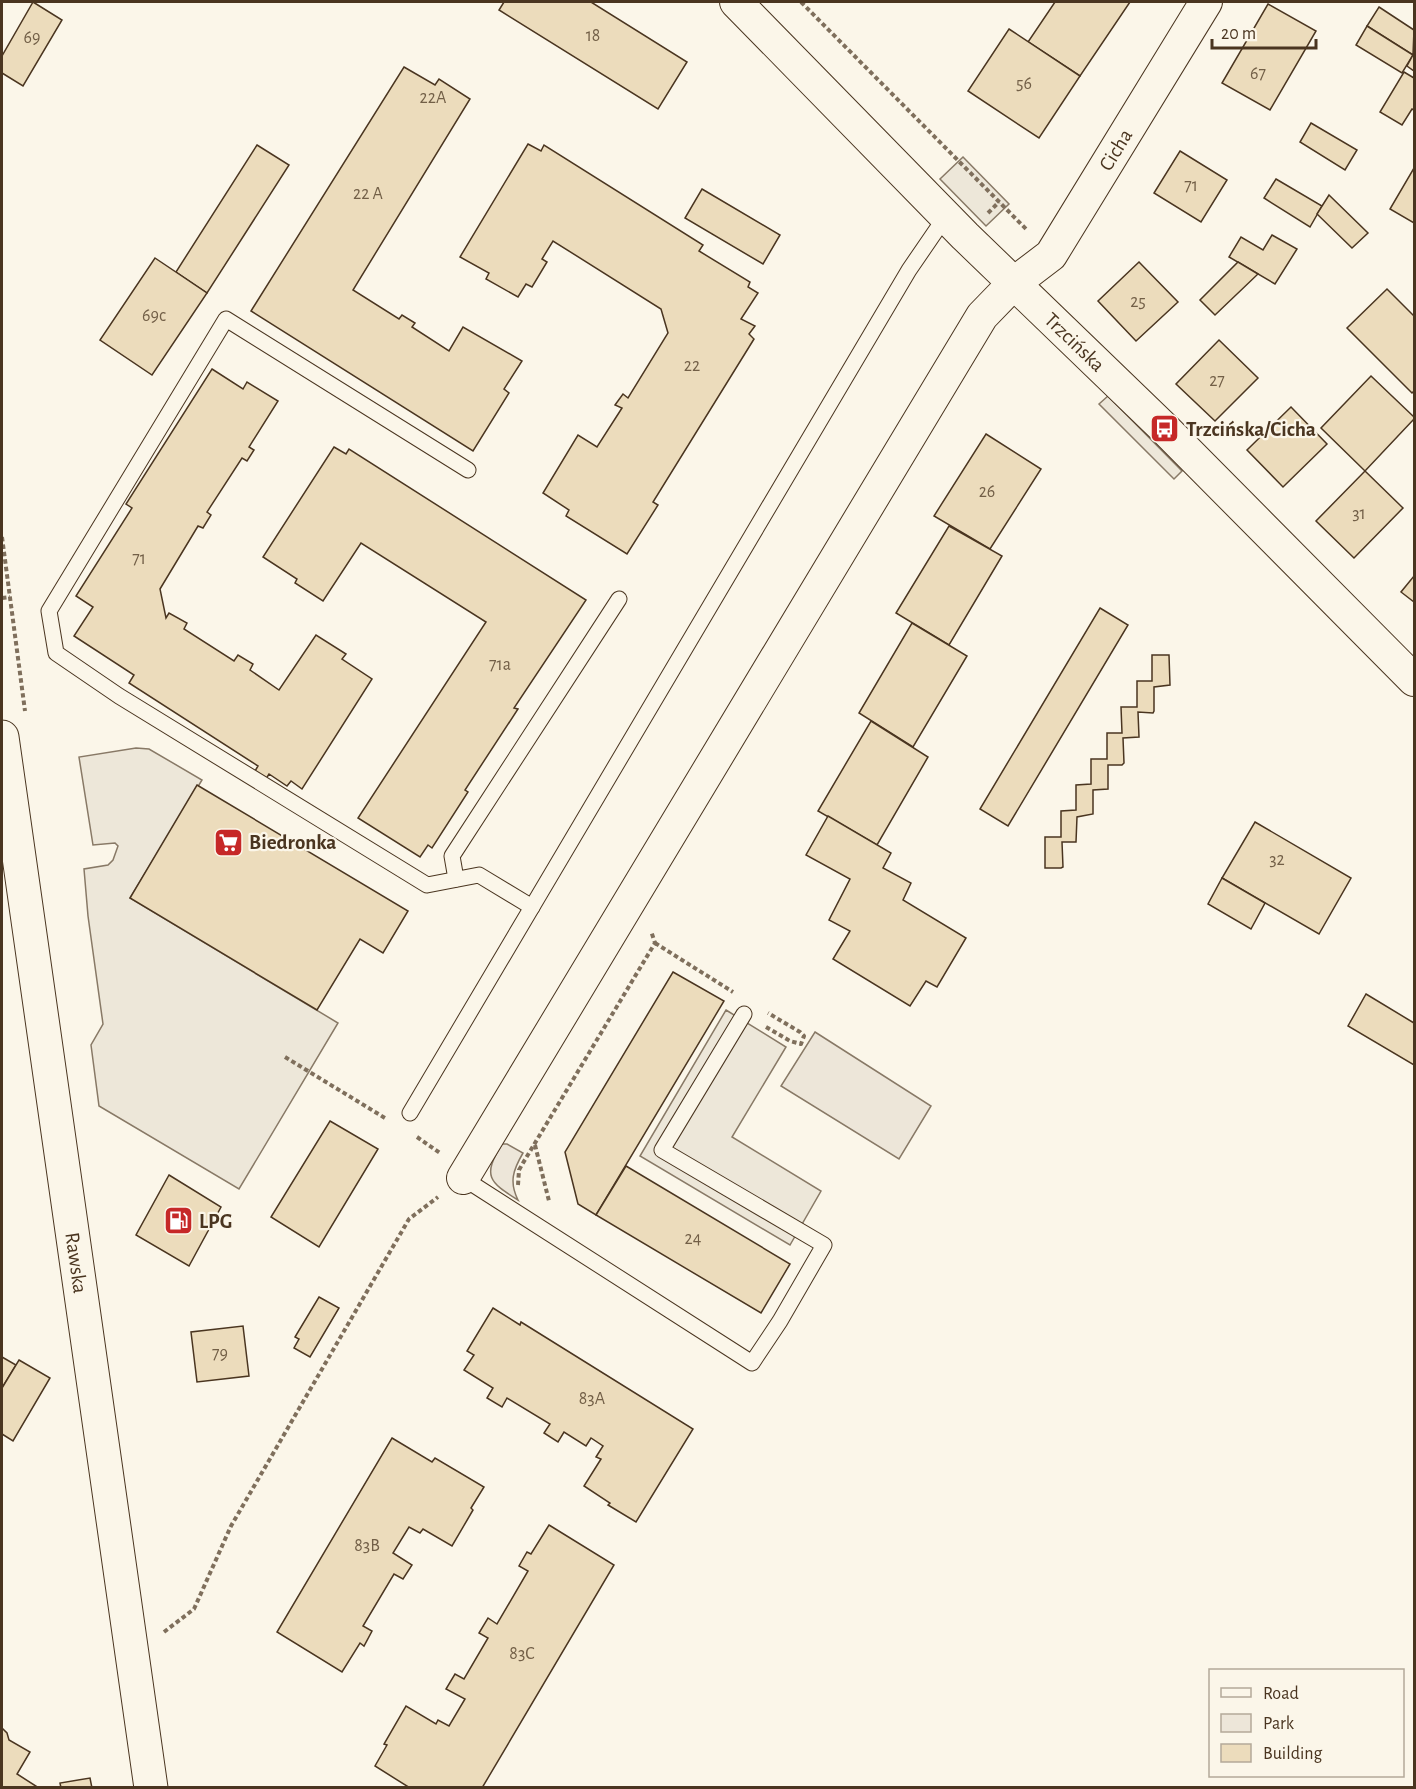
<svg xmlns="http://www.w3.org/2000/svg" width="1416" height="1789" viewBox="0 0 1416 1789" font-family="'Alegreya Sans',sans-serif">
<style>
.green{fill:#ede6d9;stroke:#887966;stroke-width:1.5}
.parking{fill:#ede7d9;stroke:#887966;stroke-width:1.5}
.building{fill:#ecdcbc;stroke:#4a3520;stroke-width:1.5}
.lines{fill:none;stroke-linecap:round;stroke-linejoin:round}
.service-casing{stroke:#4a3520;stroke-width:17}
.minor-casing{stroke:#4a3520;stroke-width:34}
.tertiary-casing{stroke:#4a3520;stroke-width:35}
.path{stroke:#7f6f5c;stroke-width:4;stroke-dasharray:4.5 3;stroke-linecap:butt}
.service{stroke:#fbf6e9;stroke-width:15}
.minor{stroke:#fbf6e9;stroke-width:32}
.tertiary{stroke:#fbf6e9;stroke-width:33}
.labels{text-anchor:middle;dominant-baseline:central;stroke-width:4.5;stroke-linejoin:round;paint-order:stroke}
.number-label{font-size:18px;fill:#725f47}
.street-label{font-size:21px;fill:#4a3520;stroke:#fbf6e9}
.poi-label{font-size:21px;font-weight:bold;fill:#4a3520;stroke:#fbf6e9;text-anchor:start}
</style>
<rect width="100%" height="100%" fill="#fbf6e9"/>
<g class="green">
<polygon points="815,1032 931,1106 899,1159 781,1086"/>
<path d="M502,1144H507L523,1153C513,1170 509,1182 518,1200C489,1182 482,1176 502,1144Z"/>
</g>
<g class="parking">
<polygon points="963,157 1009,204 986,226 940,179"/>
<polygon points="1108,396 1182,471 1174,479 1099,404"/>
<polygon points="136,748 149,749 202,780 130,898 338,1023 239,1189 99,1106 91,1045 103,1024 88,916 84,869 108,865 113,860 118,846 115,843 93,845 79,757"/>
<polygon points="726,1010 786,1047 732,1137 821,1191 790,1245 640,1156"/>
</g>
<g class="building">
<polygon points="33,2 62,20 23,86 2,73 2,56"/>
<polygon points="504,2 591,2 687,62 658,109 499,10"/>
<polygon points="1055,2 1130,2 1080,76 1028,42"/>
<polygon points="1268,4 1316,31 1270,110 1222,83"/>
<polygon points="1379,7 1414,30 1413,55 1367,26"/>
<polygon points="1367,26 1413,55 1402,73 1356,45"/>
<polygon points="1009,29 1080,76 1039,138 968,91"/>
<polygon points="1414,53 1414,71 1407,66"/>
<polygon points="404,67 435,85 439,79 470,99 353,290 399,319 402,315 415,323 412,327 449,351 463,327 522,361 504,389 509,393 473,451 251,311"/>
<polygon points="1404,72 1414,78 1414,110 1412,109 1402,125 1380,112"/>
<polygon points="1311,123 1357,150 1345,170 1300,142"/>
<polygon points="528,144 541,151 544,145 703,245 699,251 750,282 748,287 758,293 741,319 755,326 749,334 754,339 653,502 658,505 627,554 566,516 569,510 543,493 578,435 597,447 622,408 615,405 623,394 628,398 668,333 661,309 553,241 542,259 547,262 532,287 526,284 518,297 486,279 489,273 460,257"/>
<polygon points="257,145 289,165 207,293 176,272"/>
<polygon points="1180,151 1227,180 1201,222 1154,193"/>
<polygon points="1414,168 1414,223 1390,209"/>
<polygon points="1276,179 1322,206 1310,227 1264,198"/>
<polygon points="702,189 780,235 763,264 685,218"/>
<polygon points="1329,195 1368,233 1352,248 1317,214"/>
<polygon points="1272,235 1297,249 1275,284 1229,257 1241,237 1263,250"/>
<polygon points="155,258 207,293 152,375 100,340"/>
<polygon points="1139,262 1178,302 1136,341 1098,301"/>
<polygon points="1238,262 1258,274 1215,315 1200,300"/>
<polygon points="1387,289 1414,316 1414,391 1412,393 1347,328"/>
<polygon points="1219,340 1258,378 1215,421 1176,384"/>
<polygon points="212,369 243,389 247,382 278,401 249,447 254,450 247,461 242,458 207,512 211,515 203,528 198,526 160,589 166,618 169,613 187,623 184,629 234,661 238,655 253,664 250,670 279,690 316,635 346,654 342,659 372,679 302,789 291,781 287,786 269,774 266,779 255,771 258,766 129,683 134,675 74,636 93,607 76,596 132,508 126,504"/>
<polygon points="1371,376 1414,417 1414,419 1365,471 1321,428"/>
<polygon points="1291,407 1327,444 1283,487 1247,450"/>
<polygon points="986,434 1041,469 990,549 934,516"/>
<polygon points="334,447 346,454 349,449 586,600 514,708 518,709 465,790 468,792 432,848 428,845 420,857 358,818 486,622 361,543 323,601 295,583 297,579 263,557"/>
<polygon points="1365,471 1403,508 1354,558 1316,521"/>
<polygon points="949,526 1002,556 949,645 896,613"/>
<polygon points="1414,576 1414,602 1401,592"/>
<polygon points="1100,608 1128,625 1008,826 980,809"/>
<polygon points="912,623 967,656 913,747 859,713"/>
<polygon points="1152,655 1169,655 1170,685 1154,687 1154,711 1153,713 1138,712 1139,737 1123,738 1124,763 1122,765 1108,765 1108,789 1093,790 1093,814 1077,817 1076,842 1062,842 1063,867 1061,868 1045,868 1045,837 1061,837 1061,811 1076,810 1076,785 1091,784 1091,759 1107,759 1107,733 1122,733 1121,707 1137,707 1137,681 1152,681"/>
<polygon points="871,721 928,757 877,845 818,811"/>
<polygon points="197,785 408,911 383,953 360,939 317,1010 130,898"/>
<polygon points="828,816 891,853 883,868 911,883 903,900 966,938 937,987 926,981 910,1006 833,959 850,931 829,920 850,879 806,855"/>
<polygon points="1255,822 1351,878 1319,934 1222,878"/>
<polygon points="1222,878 1265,903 1251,929 1208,904"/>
<polygon points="673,972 724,1001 596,1215 578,1204 565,1152"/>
<polygon points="1366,994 1414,1023 1414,1065 1348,1026"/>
<polygon points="330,1121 378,1149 319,1247 271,1217"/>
<polygon points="626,1166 790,1264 761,1313 596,1215"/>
<polygon points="169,1175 221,1207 189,1266 136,1235"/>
<polygon points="319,1297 339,1308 310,1357 294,1348 299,1339 295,1337"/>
<polygon points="493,1308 520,1325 521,1322 693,1429 636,1522 608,1505 610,1503 584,1486 601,1459 596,1457 603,1446 591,1438 586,1446 564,1432 558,1442 544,1433 550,1424 507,1398 502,1407 487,1398 493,1388 464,1370 474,1355 467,1351"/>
<polygon points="243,1326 249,1376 197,1382 191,1332"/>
<polygon points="2,1357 16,1365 2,1388"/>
<polygon points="19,1360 50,1378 13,1441 2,1434 2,1388"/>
<polygon points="392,1438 432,1462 435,1458 484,1487 471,1508 473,1510 452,1546 423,1529 420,1533 409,1527 393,1553 412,1565 403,1579 394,1574 363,1626 372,1631 364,1646 360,1643 342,1672 277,1632"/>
<polygon points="549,1525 614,1565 482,1788 410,1788 375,1766 387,1745 384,1744 406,1706 436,1724 438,1720 449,1726 465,1699 446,1689 455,1674 464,1679 488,1638 479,1633 488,1618 497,1624 528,1571 519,1566 527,1552 531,1554"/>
<polygon points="2,1728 7,1733 9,1740 30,1752 17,1774 39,1788 2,1788"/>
<polygon points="90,1778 92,1788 61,1788 60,1783"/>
</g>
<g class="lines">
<defs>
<g id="service">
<polyline points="468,470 226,319 49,611 56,653 119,696 427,885 479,875 532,907 909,270 946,216"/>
<polyline points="456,879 452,856 619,599"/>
<polyline points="410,1113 532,907"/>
<polyline points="463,1178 752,1363 780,1321 824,1245 662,1150 744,1014"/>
</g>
<g id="minor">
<path id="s1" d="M736,2L965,236L1165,429L1414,680"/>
<path id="s2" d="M463,1178L982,316L1013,284L1051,255L1206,2"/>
</g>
<g id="tertiary">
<path id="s3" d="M2,737L151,1788"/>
</g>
</defs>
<use href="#service" class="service-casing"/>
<use href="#minor" class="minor-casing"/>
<use href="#tertiary" class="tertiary-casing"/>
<g class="path">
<polyline points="801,2 1028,231"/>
<polyline points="988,213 999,202"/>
<polyline points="2,537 25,711"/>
<polyline points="2,598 10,597"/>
<polyline points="655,943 733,992"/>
<polyline points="766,1027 790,1041 801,1044 804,1036 800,1032 768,1013"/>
<polyline points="285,1057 385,1118"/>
<polyline points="417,1137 440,1153"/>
<polyline points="535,1145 549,1201"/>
<polyline points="518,1185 519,1170 523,1163 655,943 651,931"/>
<polyline points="164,1632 194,1609 231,1526 409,1219 438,1197"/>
</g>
<use href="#service" class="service"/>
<use href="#minor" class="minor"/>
<use href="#tertiary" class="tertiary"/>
</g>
<defs>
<symbol id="bus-square" viewBox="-11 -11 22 22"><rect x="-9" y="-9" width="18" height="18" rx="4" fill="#c62828" stroke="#fbf6e9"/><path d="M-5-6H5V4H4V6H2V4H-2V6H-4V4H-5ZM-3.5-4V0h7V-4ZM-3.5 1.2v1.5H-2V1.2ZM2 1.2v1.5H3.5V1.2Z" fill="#fff"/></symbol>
<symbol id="supermarket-square" viewBox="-11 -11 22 22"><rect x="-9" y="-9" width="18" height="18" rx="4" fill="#c62828" stroke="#fbf6e9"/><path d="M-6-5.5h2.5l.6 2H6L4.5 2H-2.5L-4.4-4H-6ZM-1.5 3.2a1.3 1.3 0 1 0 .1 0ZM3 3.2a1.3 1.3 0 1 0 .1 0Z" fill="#fff"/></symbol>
<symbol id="fuel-square" viewBox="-11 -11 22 22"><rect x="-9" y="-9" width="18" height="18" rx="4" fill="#c62828" stroke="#fbf6e9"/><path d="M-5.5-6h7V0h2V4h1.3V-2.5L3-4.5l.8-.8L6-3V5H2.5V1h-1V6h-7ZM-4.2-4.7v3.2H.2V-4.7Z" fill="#fff"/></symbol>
</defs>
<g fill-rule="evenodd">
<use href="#bus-square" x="1148" y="412" width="33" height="33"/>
<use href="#supermarket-square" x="212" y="826" width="33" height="33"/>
<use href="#fuel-square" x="162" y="1204" width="33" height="33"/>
</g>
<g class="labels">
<g class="number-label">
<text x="593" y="36">18</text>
<text x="32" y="38">69</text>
<text x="1258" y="74">67</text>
<text x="1024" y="84">56</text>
<text x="433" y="98">22A</text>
<text x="1191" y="186">71</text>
<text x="368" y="194">22 A</text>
<text x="1138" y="302">25</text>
<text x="154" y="316">69c</text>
<text x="692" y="366">22</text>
<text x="1217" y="381">27</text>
<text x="987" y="492">26</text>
<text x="1359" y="514">31</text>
<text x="139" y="559">71</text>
<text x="500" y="665">71a</text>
<text x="1277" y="860">32</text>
<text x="693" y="1239">24</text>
<text x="220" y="1354">79</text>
<text x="592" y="1399">83A</text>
<text x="367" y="1546">83B</text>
<text x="522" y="1654">83C</text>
</g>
<g class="street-label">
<text stroke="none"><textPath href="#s2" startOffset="1222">Cicha</textPath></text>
<text stroke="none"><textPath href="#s1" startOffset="480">Trzcińska</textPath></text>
<text stroke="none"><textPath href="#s3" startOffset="531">Rawska</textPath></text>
</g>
<g class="poi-label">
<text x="1186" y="429">Trzcińska/Cicha</text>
<text x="249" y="842">Biedronka</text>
<text x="199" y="1221">LPG</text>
</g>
</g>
<rect width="1416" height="1789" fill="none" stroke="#4a3520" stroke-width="6"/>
<rect x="1209" y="1669" width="195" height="108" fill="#fbf6e9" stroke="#b4a999" stroke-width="1.5"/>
<rect x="1221" y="1688" width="30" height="9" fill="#fbf6e9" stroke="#b4a999" stroke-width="1.5"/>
<text x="1263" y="1699" font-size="18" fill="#4a3520">Road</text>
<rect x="1221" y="1714" width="30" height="18" fill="#ede6d9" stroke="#b4a999" stroke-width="1.5"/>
<text x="1263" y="1729" font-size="18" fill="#4a3520">Park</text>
<rect x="1221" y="1744" width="30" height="18" fill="#ecdcbc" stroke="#b4a999" stroke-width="1.5"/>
<text x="1263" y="1759" font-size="18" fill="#4a3520">Building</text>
<path d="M1212 39v9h104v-9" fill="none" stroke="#4a3520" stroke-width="3"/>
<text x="1221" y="39" font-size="18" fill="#4a3520" stroke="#fbf6e9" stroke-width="4.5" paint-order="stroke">20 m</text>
</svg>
